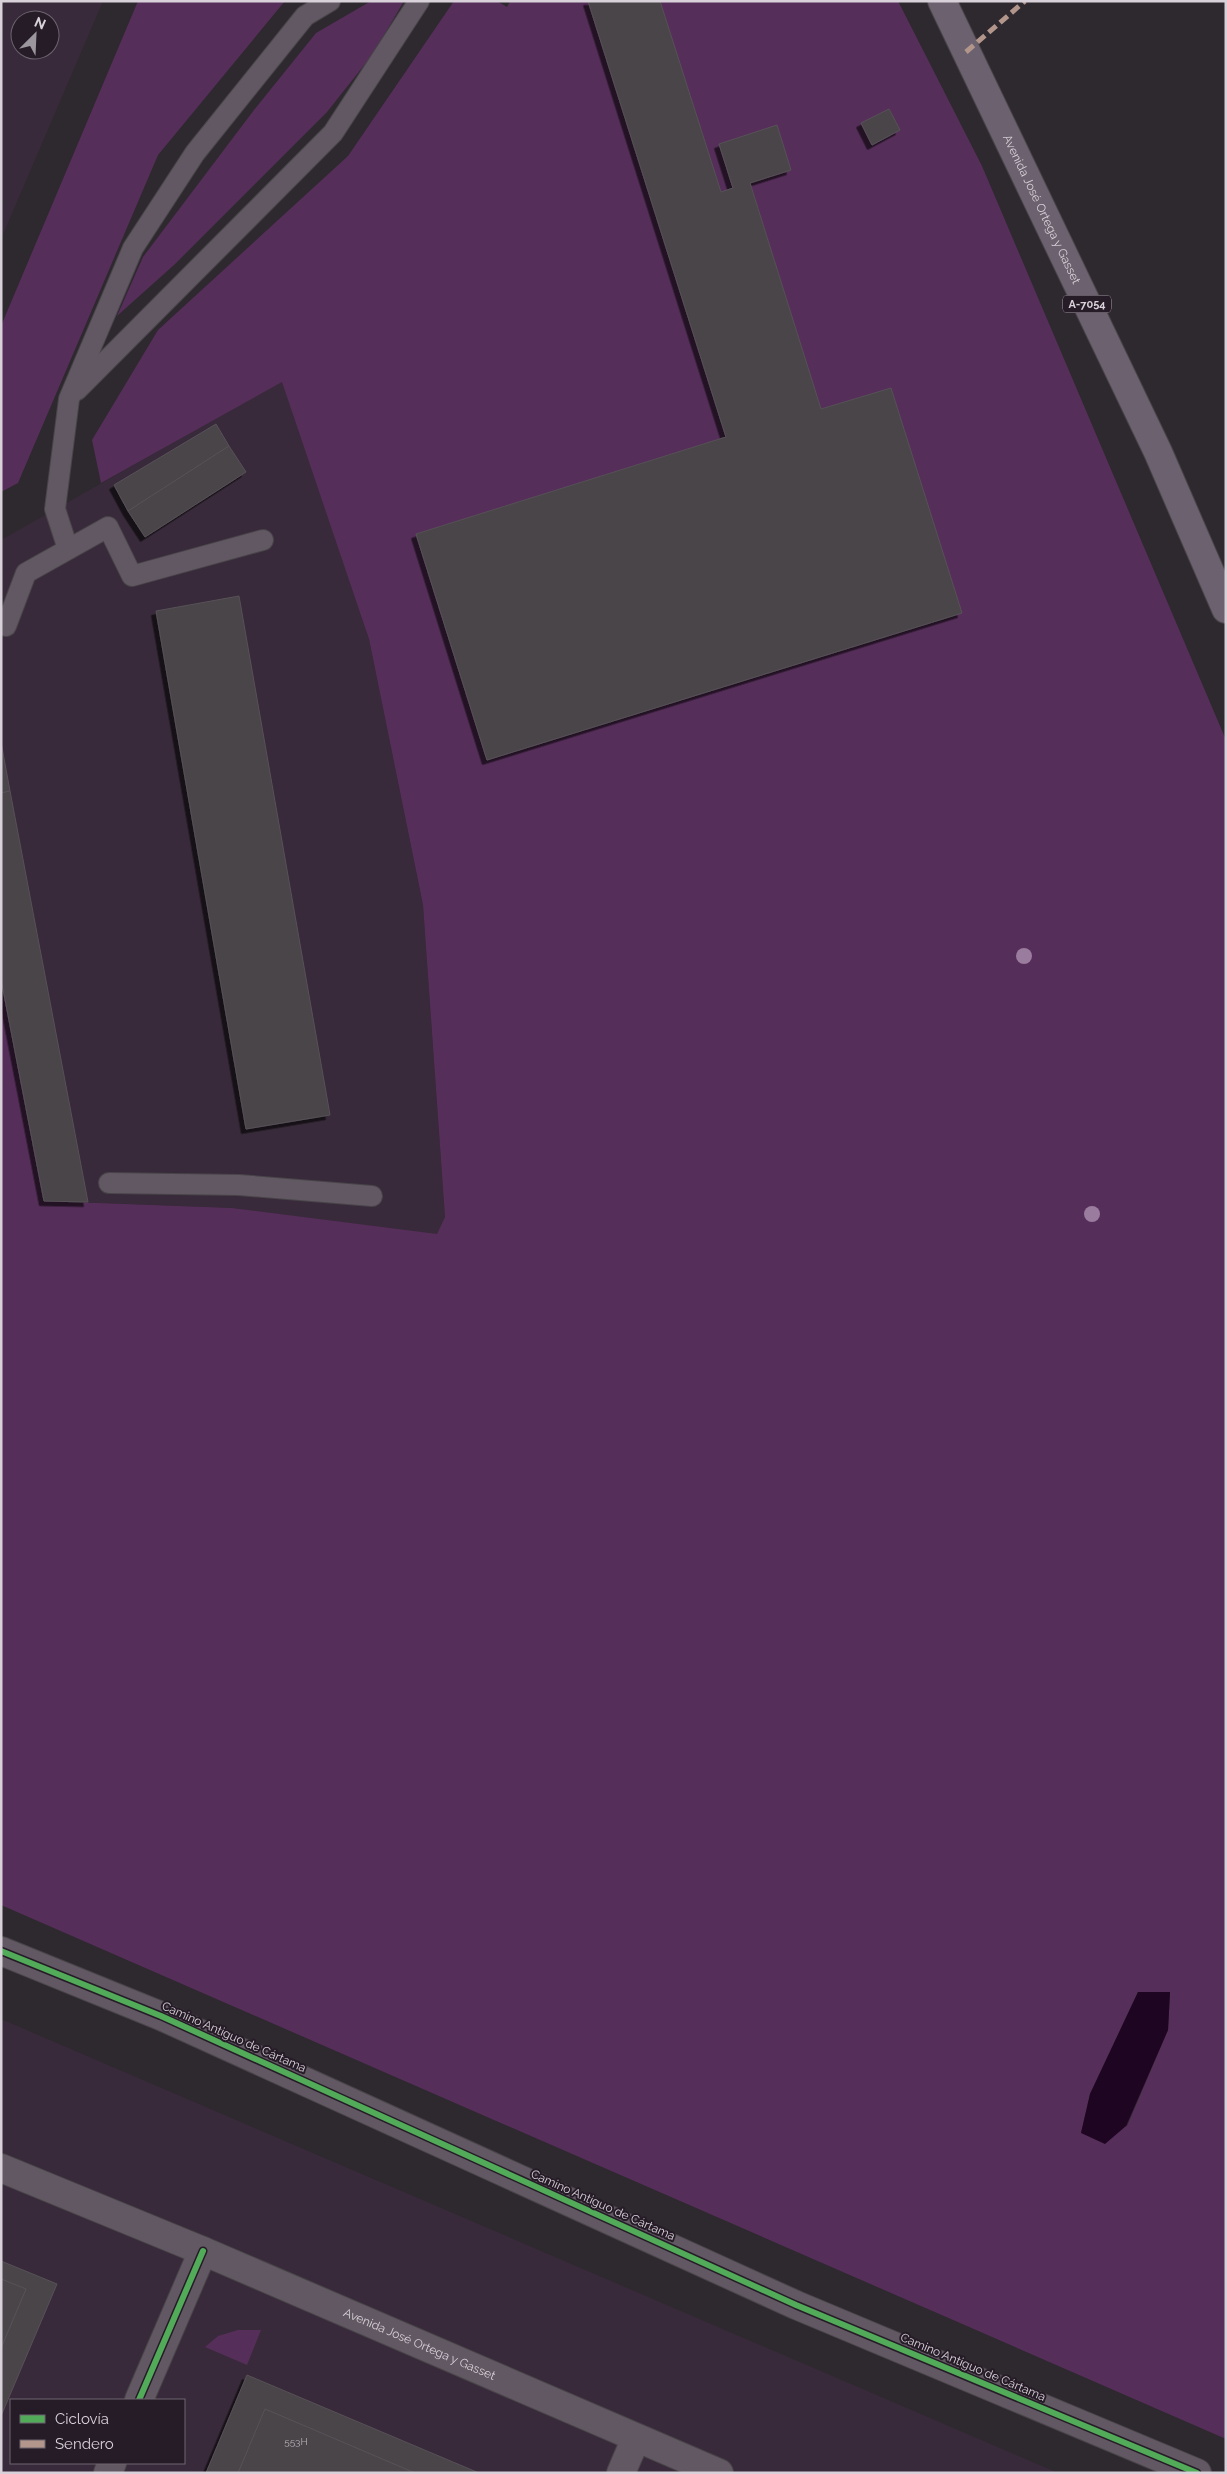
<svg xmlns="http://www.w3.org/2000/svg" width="1227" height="2474" viewBox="0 0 1227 2474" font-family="Raleway,sans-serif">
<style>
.built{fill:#382a3a;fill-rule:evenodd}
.green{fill:#562e5a;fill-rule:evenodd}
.water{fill:#1e0521}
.building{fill:#484449;stroke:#575257;filter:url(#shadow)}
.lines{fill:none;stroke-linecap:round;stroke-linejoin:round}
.service-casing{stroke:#484449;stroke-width:22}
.minor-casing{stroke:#484449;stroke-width:30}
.primary-casing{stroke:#484449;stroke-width:30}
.service{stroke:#625863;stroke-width:20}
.minor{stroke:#625863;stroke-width:28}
.primary{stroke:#6c616e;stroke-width:28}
.quiet{stroke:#b2968c;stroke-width:5;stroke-dasharray:10 5;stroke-linecap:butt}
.cycleway-casing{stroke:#261c28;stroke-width:9}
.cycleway{stroke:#51ab58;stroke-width:6}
.tree{fill:#9a7c9e}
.labels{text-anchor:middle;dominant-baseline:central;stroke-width:4;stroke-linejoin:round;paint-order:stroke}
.number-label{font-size:10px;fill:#b4aeb5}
.shield{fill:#261c28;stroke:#a39ba4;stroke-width:1}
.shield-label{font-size:11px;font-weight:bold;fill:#d8d1d9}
.street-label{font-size:12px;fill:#d8d1d9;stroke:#261c28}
</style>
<defs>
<filter id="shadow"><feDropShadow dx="-4.5" dy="4.5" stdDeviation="0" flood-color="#0009"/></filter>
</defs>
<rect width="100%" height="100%" fill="#2e282f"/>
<g class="built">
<path d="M1,1H103L1,239ZM20,20H50V50H20Z"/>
<polygon points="282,381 300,399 369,639 423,905 445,1217 437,1235 232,1208 44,1201 1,979 1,540"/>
<path d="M1,2019L1058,2473H1ZM11,2400H184V2463H11Z"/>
</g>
<g class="green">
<polygon points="138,1 285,1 158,155 18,483 1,492 1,326"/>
<polygon points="371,1 404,1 373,54 327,112 174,265 117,316 143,257 254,110 316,33"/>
<path d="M454,1H497L507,7L510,1H588L726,437L416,534L487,760L961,613L891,388L821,409L750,183L791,170L777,126L719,144L733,188L721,192L660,1H898L982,166L1226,740V2439L1,1905V979L44,1201L232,1208L437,1234L445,1217L423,905L369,639L282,382L101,483L92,440L158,330L348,156ZM889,109L900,130L872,145L861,123ZM1138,1992H1170L1168,2030L1127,2126L1081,2133L1090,2094Z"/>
<polygon points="238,2330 261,2330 247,2365 205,2347 218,2336"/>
</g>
<polygon class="water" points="1138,1992 1170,1992 1168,2030 1126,2126 1105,2144 1081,2133 1090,2094"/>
<g class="building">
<polygon points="588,1 660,1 721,192 733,188 719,144 777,125 791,170 750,183 821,409 891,388 962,613 487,760 416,534 726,437"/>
<polygon points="889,109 900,130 872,145 861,123"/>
<polygon points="216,424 229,446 128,511 114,485"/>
<polygon points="229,446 246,472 145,537 128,511"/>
<polygon points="239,596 330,1115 246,1129 156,611"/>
<polygon points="1,742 10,791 1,793"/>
<polygon points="10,791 88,1202 44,1201 1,979 1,793"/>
<polygon points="1,2261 57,2284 1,2416 1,2348 26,2289 1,2279"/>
<polygon points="1,2279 26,2289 1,2348"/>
<polygon points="247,2375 479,2473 415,2473 265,2409 238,2473 206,2473"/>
<polygon points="265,2409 415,2473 238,2473"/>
</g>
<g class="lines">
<defs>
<g id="service">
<polyline points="77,390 333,133 419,1"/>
<polyline points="68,549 55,509 69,399 133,248 195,153 305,16 330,1"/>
<polyline points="6,626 26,573 108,527 132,576 263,540"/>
<polyline points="109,1183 239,1185 372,1196"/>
</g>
<g id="minor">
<polyline points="1,1951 161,2016 796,2305 1197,2473"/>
<path id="s1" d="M1,2168L203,2251L719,2473"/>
<polyline points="139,2400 203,2251"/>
<polyline points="108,2473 112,2463"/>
<polyline points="621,2473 636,2438"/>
</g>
<g id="primary">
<path id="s2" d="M942,1L1158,452L1226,609"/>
</g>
</defs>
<use href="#service" class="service-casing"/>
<use href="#minor" class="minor-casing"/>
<use href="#primary" class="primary-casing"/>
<use href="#service" class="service"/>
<use href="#minor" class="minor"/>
<use href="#primary" class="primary"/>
<polyline class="quiet" points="966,52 1025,1"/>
<defs>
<g id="cycleway">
<polyline points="1,1951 161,2016 796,2305 1197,2473"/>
<polyline points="139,2400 203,2251"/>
</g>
</defs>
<use href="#cycleway" class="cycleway-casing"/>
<use href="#cycleway" class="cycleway"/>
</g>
<g class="tree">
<circle cx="1024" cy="956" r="8"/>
<circle cx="1092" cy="1214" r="8"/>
</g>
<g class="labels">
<g class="number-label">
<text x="296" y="2441">553H</text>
</g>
<rect class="shield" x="1063" y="295.5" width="48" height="17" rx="4"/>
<g class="shield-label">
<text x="1087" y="304">A-7054</text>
</g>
<g class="street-label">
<text stroke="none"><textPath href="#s2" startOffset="231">Avenida José Ortega y Gasset</textPath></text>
<text transform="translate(234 2037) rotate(24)">Camino Antiguo de Cártama</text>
<text transform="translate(603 2205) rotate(24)">Camino Antiguo de Cártama</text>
<text stroke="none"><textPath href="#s1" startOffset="454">Avenida José Ortega y Gasset</textPath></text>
<text transform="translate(973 2367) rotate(23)">Camino Antiguo de Cártama</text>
</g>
</g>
<rect width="1227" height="2474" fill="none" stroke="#d8d1d9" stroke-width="5"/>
<rect x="10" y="2399" width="175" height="65" fill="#261c28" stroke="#6d646f"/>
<rect x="20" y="2415" width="25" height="8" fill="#51ab58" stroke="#6d646f"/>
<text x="55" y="2424" font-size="15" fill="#d8d1d9">Ciclovía</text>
<rect x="20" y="2440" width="25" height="8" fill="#b2968c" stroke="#6d646f"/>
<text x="55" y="2449" font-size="15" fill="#d8d1d9">Sendero</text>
<g transform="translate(35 35) rotate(24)"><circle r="24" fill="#261c28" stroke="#6d646f"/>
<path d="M0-4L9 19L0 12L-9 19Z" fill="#9c969e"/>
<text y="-8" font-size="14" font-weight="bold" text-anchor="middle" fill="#d8d1d9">N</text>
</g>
</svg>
